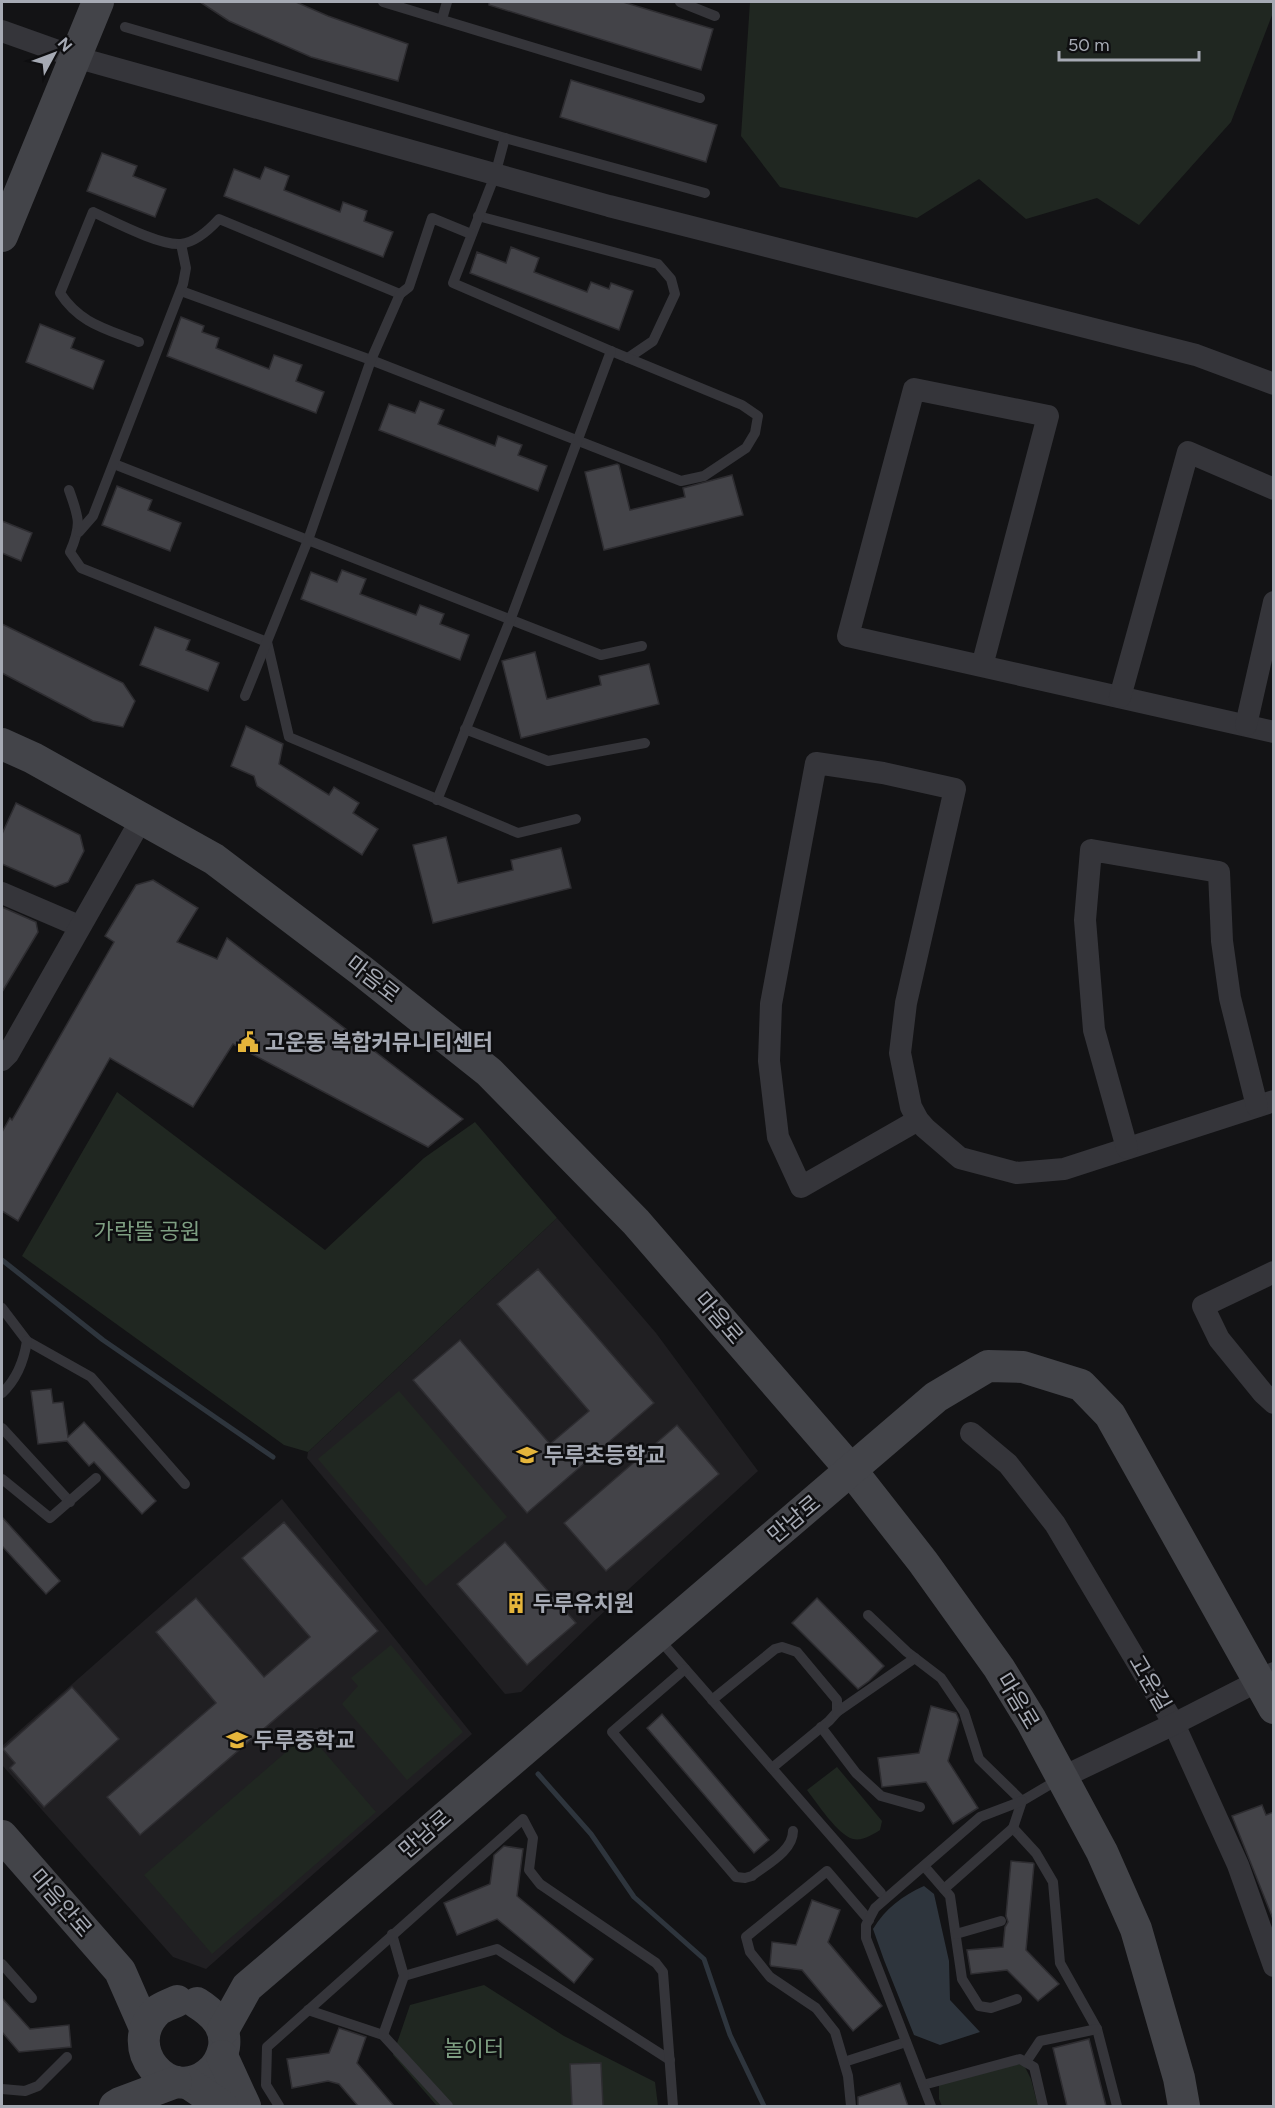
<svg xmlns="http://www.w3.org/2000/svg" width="1275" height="2108" viewBox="0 0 1275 2108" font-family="Figtree,'Noto Sans KR',sans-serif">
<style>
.built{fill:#201f22}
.green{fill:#202721}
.water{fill:#2e353d}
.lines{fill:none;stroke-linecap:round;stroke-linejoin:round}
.stream{stroke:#2e353d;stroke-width:5}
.building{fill:#434348;stroke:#2e2d31;stroke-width:1.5}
.lane{stroke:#35353a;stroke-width:10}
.street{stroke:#35353a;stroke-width:22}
.secondary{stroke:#434449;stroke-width:32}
.labels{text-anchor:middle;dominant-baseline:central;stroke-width:5;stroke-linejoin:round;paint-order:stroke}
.street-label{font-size:22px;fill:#a6aab4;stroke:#0e0e10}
.poi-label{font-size:22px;font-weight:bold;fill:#a6aab4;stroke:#0e0e10;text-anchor:start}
.park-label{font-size:22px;fill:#7e9e82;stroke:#0e0e10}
</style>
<rect width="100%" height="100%" fill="#131315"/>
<g class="built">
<polygon points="557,1218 656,1333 758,1471 594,1621 521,1692 505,1694 307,1458 308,1452"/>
<polygon points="282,1499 472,1734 206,1969 173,1957 2,1765 2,1746"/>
</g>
<g class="green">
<polygon points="750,2 1273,2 1274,10 1231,122 1139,225 1097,198 1026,219 979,179 917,218 780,187 741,136"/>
<polygon points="117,1092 325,1250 424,1158 475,1122 557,1218 308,1452 284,1445 22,1256"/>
<polygon points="399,1391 507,1517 426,1586 318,1459"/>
<polygon points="391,1645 463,1732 407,1780 342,1704 358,1686 351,1678"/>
<polygon points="308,1733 376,1812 212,1954 144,1875"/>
<path d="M837,1767L882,1821L880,1830C872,1835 863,1841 853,1839C838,1835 817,1803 807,1790Z"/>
<polygon points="484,1985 564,2036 655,2082 658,2106 437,2106 393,2055 410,2005"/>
<polygon points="1000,2061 1024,2065 1031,2079 1038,2106 942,2106 939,2099 939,2082"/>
</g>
<path class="water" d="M924,1886L934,1894L949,1961L950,2000L980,2032L940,2045L914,2035L884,1960L873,1929C886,1908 902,1896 924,1886Z"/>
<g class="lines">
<g class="stream">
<polyline points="2,1260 103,1340 273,1457"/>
<polyline points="538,1774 591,1834 634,1897 704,1959 730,2035 764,2106"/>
</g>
</g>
<g class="building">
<polygon points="200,2 296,2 328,16 408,44 398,81 311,57 229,21"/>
<polygon points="489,2 623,2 713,29 701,70 489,5"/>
<polygon points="571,80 717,125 706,162 560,117"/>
<polygon points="102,153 137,166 133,176 166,189 155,217 87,191"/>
<polygon points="265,167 289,176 284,190 340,212 343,202 367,211 364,221 393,232 383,257 224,196 234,169 260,179"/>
<polygon points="511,247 539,258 534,272 587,292 591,282 609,289 611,283 633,291 619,330 470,273 477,252 506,263"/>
<polygon points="181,317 204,326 202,332 219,338 216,348 269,369 274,355 302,365 296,381 324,392 316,413 167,356"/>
<polygon points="40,324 75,338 71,348 104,361 93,389 26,362"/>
<polygon points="420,401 444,410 438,424 495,446 498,436 522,445 518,455 547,466 538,491 379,430 389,404 415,413"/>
<polygon points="617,464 619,465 630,510 685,497 683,488 732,475 743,515 604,550 585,472"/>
<polygon points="117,486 152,500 148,510 181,523 170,551 102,525"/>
<polygon points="2,521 32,533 21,561 2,553"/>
<polygon points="342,570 366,579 360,594 416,615 420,605 444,614 440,624 469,635 460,660 301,599 311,572 337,582"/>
<polygon points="2,624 123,683 135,701 123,727 93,721 2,673"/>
<polygon points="155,627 190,640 186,650 219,663 208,691 140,665"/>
<polygon points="535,652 547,699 601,685 599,676 649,664 659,704 521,738 502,661"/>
<polygon points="246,726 283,744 279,764 329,795 334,787 359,803 353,813 378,829 362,855 257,786 254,776 231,766"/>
<polygon points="16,803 80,835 84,851 68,882 55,887 2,864 2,834"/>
<polygon points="446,837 458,883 513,870 511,860 561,848 571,888 433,923 413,845"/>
<polygon points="153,880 198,908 177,942 217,959 227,938 463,1119 428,1147 233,1044 193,1107 110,1058 18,1221 2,1211 2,1132 10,1118 12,1120 114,942 105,936 136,885"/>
<polygon points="2,907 36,922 38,932 2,992"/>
<polygon points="538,1269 654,1403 527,1513 413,1380 460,1340 550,1444 589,1411 497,1304"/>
<polygon points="51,1389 53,1403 63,1402 68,1437 84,1422 156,1501 142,1514 94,1462 89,1466 67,1441 38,1444 31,1391"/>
<polygon points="677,1425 719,1474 606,1571 564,1523"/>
<polygon points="2,1517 60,1581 46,1594 2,1546"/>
<polygon points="284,1522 378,1631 140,1835 107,1797 216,1703 156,1632 196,1598 264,1677 310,1637 242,1558"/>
<polygon points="505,1542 576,1623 527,1665 457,1584"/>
<polygon points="817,1598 884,1666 869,1681 858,1689 792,1623"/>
<polygon points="72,1687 119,1739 44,1807 10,1768 15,1763 3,1749"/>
<polygon points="931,1706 956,1713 957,1715 959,1720 948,1761 978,1808 953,1824 926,1782 882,1787 878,1758 919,1753"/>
<polygon points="662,1714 769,1840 754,1853 647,1728"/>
<polygon points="1262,1805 1266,1815 1274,1812 1273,1919 1232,1816"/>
<polygon points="504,1846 523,1849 517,1896 593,1959 574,1983 497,1919 457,1935 444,1903 490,1884 494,1855"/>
<polygon points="1011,1861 1033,1863 1034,1864 1026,1950 1059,1984 1038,2001 1007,1970 971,1974 967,1950 1003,1947 1005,1927 1008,1922 1006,1916"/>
<polygon points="812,1900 840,1910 828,1942 882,2006 853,2031 802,1970 771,1966 770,1964 772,1942 796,1945"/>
<polygon points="2,1998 30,2029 69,2025 71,2047 19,2052 2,2032"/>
<polygon points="339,2028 366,2037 357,2063 394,2106 358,2106 339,2084 328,2081 292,2088 287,2059 329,2053"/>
<polygon points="1089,2039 1106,2106 1067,2106 1053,2048"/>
<polygon points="601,2063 603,2106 572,2106 570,2064"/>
<polygon points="900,2083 908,2106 858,2106 858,2097"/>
</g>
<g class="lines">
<g class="lane">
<polyline points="383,2 700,98"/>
<polyline points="680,2 715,16"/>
<polyline points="442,19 447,2"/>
<polyline points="125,27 505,138 705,193"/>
<polyline points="478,216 658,264 671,279 675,294 653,341 628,358"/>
<polyline points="181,291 371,360 681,481 704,476 746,448 755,433 758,416 742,405 611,351 453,283 495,175 505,138"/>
<path d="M139,342C107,329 80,324 60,293L93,212C113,221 160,246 181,244C196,242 209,230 219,219L400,294"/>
<polyline points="114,464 601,655 642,646"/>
<path d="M69,490C79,518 82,524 70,552L81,568L267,642"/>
<polyline points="79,532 93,516 183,284 186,268 181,244"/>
<polyline points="267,642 289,737 518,833 576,819"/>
<polyline points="245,696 308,540 371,360 400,294 409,287 432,218 471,234"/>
<polyline points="465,729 548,761 645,743"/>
<polyline points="437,800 511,618 611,351"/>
<polyline points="2,1308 27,1341 91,1377 185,1484"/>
<path d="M2,1393C16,1380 24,1360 27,1341"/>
<polyline points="2,1428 70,1502"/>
<polyline points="2,1479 50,1518 96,1478"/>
<polyline points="868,1615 907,1652 941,1678 964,1712 979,1759 1022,1801"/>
<polyline points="659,1639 881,1893"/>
<path d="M685,1669L612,1732L736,1877L745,1878L752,1876C767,1864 793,1851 793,1831"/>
<polyline points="712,1700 775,1649 782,1647 797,1652 837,1700 837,1712 829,1721 772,1768"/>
<polyline points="837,1712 915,1658"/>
<polyline points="821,1727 856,1773 881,1796 920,1807"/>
<polyline points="1017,1804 1061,1778"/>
<polyline points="1013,1828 1036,1853 1053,1882 1060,1963 1097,2029 1117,2106"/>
<polyline points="924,1866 950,1896 962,1979 979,2006 991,2008 1017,1999"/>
<polyline points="944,1889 1013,1828 1022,1801"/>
<polyline points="956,1934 1001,1921"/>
<polyline points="2,1964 32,1998"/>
<polyline points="404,1976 497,1949 670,2060"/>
<polyline points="308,2010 383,2035 448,2106"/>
<polyline points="383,2035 404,1976 392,1934"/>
<polyline points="844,2062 906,2042"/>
<polyline points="1026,2062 1040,2041 1097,2029"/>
<polyline points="923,2085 1020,2059 1034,2067 1043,2106"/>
<polyline points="2,2089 25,2091 38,2086 67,2057"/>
<polyline points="279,2106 266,2085 267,2047 523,1819 533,1838 529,1870 540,1884 656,1963 663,1972 673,2106"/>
<polyline points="851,2106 848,2076 835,2032 816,2008 770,1977 750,1952 746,1937 827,1871 869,1920"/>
<polyline points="931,2106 866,1938 866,1925 875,1908 980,1817 1022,1801"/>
</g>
<g class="street">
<polyline points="2,31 75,57 609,206 1196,355 1274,384"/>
<polyline points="982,666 1048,416 914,389 848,636 1274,732"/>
<polyline points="1120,697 1188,452 1274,489"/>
<polyline points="1246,725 1274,602"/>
<polyline points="2,893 79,926"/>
<polyline points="2,1060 8,1054 142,818"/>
<polyline points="918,1120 801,1187 778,1137 769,1061 771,1004 816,763 883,773 955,789 906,1003 900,1053 911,1107 918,1120 925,1128 960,1158 1017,1173 1064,1169 1274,1101"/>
<polyline points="1127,1148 1094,1030 1085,920 1091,850 1219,872 1222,941 1230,998 1257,1106"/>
<polyline points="1274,1272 1203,1306 1219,1339 1263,1393 1274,1403"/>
<polyline points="971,1433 1008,1464 1055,1524 1174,1724 1238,1865 1274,1966"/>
<polyline points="1061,1778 1174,1724 1274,1673"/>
</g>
<g class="secondary">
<polyline points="2,236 98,2"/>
<polyline points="2,744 33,758 214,859 362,971 489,1072 636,1222 851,1470 923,1562 999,1668 1031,1720 1102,1852 1136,1929 1179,2078 1184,2106"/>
<polyline points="2,1836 120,1971 145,2028"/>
<path d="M177,2001C171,2004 162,2007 157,2011C120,2047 168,2105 208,2074C217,2067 222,2058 224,2047C227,2026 213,2013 197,2003"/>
<polyline points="223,2030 247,1987 936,1397 988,1366 1023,1367 1081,1385 1110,1415 1274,1708"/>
<polyline points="222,2056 245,2106"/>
<polyline points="188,2083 222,2106"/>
<polyline points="115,2106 120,2103 176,2082"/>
</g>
</g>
<defs>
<symbol id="civic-bare" viewBox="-9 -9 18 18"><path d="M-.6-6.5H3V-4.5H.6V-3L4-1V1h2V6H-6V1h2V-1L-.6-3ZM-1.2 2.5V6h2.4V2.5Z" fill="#e5b53b" stroke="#0e0e10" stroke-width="2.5" paint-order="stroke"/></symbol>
<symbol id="school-bare" viewBox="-9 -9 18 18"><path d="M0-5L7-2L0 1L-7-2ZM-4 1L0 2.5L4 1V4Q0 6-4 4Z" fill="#e5b53b" stroke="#0e0e10" stroke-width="2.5" paint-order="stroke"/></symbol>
<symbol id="building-bare" viewBox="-9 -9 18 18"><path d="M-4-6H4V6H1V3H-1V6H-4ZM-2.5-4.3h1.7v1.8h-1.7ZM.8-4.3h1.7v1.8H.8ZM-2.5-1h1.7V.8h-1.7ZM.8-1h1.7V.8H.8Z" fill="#e5b53b" stroke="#0e0e10" stroke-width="2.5" paint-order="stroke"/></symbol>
</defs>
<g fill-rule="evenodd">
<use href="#civic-bare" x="233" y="1027" width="30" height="30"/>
<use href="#school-bare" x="512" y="1440" width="30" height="30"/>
<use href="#building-bare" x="501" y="1588" width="30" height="30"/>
<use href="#school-bare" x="222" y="1725" width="30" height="30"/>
</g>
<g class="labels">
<g class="street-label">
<text transform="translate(373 979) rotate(38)">마음로</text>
<text transform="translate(719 1318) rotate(49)">마음로</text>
<text transform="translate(794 1519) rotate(-40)">만남로</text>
<text transform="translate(1150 1683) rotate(60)">고운길</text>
<text transform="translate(1018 1701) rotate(59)">마음로</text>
<text transform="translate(425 1834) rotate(-41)">만남로</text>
<text transform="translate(61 1903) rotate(49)">마음안로</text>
</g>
<g class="poi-label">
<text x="265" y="1042">고운동 복합커뮤니티센터</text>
<text x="544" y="1455">두루초등학교</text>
<text x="533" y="1603">두루유치원</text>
<text x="254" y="1740">두루중학교</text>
</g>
<g class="park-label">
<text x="147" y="1231">가락뜰 공원</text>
<text x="474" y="2048">놀이터</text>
</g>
</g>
<rect width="1275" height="2108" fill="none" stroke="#a6aab4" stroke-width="6"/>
<g transform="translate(54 54) rotate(49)" stroke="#0e0e10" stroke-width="4.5" paint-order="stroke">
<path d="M0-4.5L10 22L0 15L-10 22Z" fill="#a6aab4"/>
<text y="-9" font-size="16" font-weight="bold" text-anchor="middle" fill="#a6aab4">N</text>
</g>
<path d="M1059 51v9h140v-9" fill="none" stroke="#a6aab4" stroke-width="3"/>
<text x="1068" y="51" font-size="18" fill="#a6aab4" stroke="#0e0e10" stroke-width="4.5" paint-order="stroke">50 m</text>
</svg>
